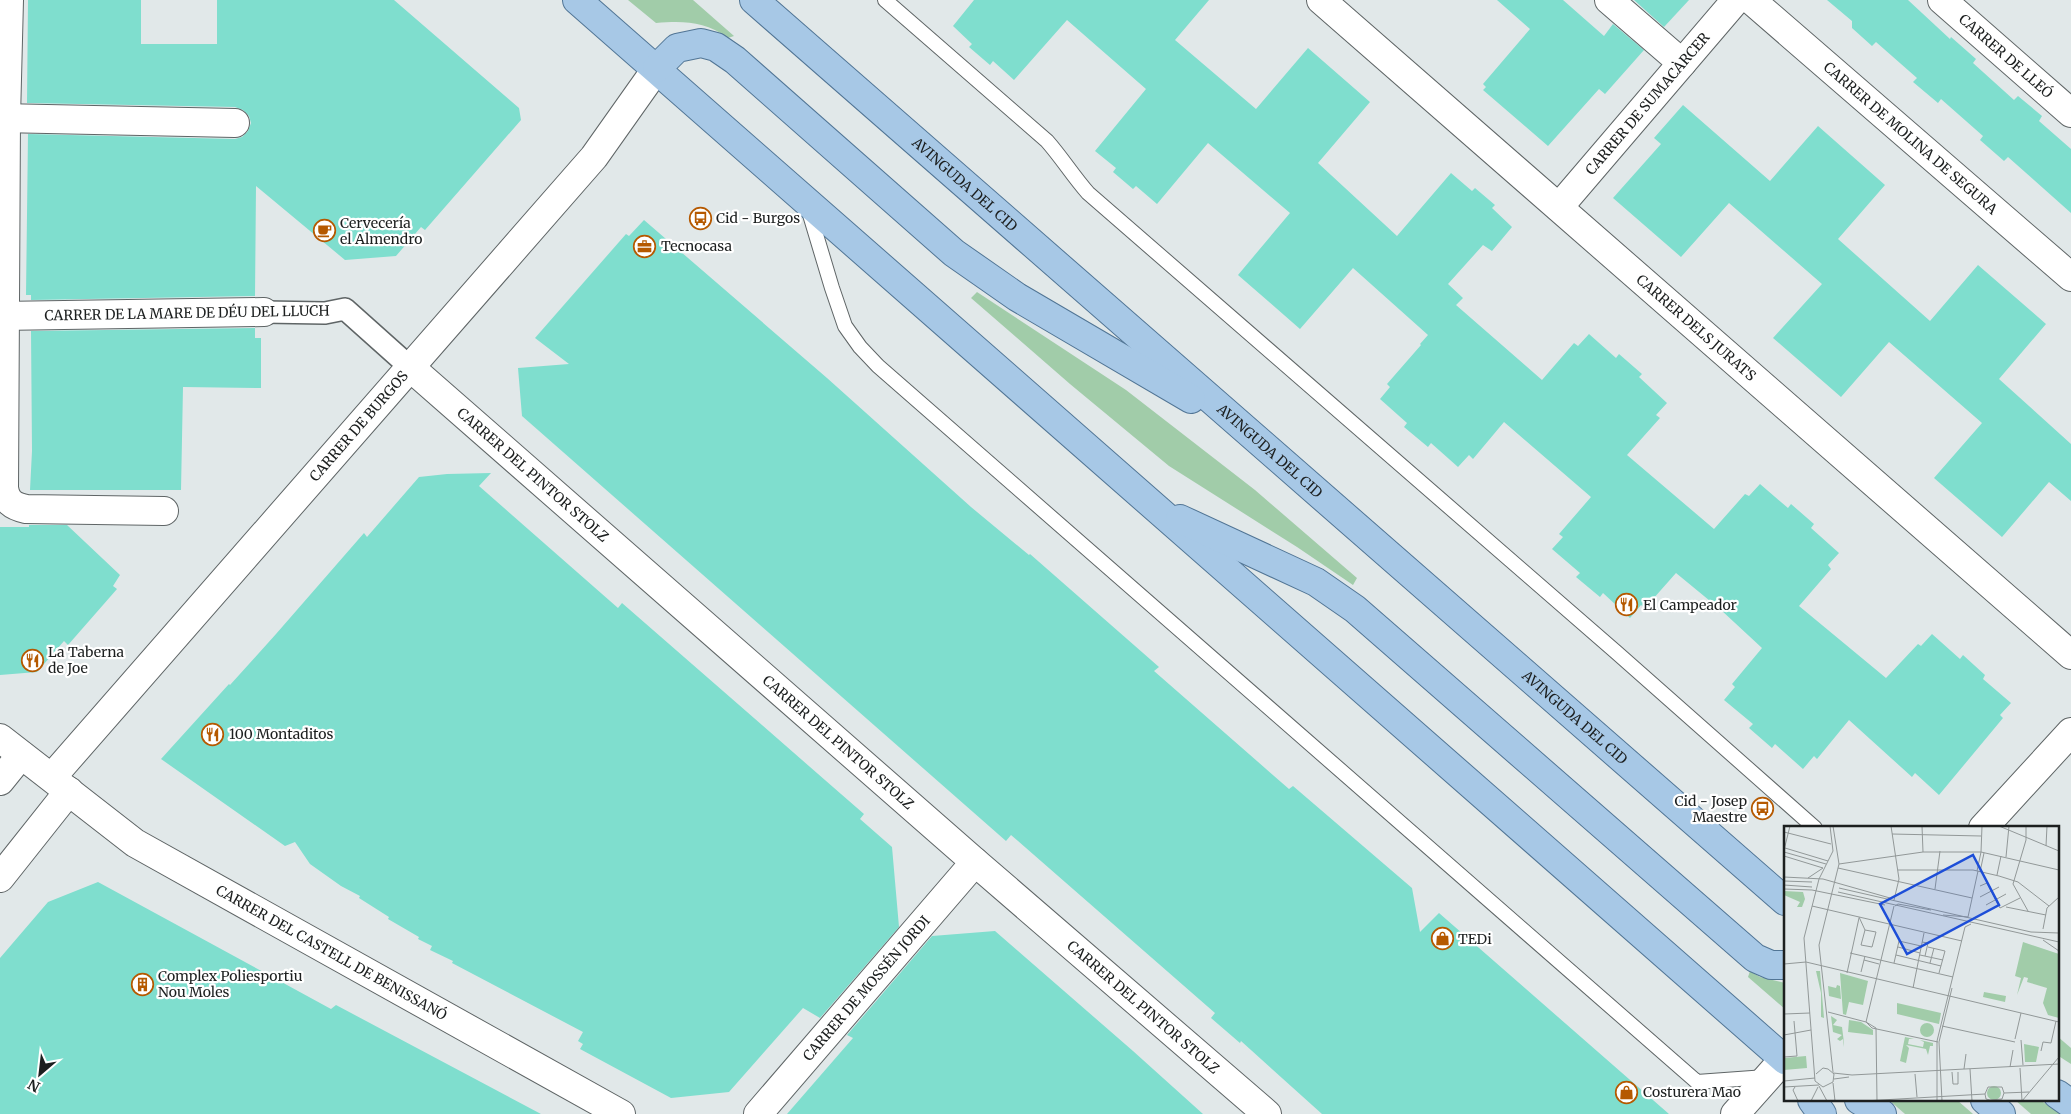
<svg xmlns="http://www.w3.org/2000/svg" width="2071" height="1114" viewBox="0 0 2071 1114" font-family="Merriweather,serif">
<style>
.green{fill:#a1cca9}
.building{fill:#7fdece}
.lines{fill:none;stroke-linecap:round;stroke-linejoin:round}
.service-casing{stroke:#5f6566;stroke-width:16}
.pedestrian-casing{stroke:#5f6566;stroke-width:24}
.minor-casing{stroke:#5f6566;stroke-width:30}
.primary-casing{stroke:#517595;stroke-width:30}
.service{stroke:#fff;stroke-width:14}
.pedestrian{stroke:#fff;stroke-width:21}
.minor{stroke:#fff;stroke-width:28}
.primary{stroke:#a7c8e6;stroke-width:28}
.labels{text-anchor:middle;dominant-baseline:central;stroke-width:4.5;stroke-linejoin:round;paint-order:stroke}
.street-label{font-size:14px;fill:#1c1f1f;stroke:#fff}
.poi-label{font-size:14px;fill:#1c1f1f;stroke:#fff;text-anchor:start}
.inset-road{fill:none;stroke:#929898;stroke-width:1}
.view{fill:#1d4ed8;fill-opacity:0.15;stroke:#1d4ed8;stroke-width:2.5}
.inset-edge{fill:none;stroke:#1c1f1f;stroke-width:2.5}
</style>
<rect width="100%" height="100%" fill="#e1e8e9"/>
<g class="green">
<path d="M628,0H693L734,36L728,38C704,21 684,21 656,23Z"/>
<polygon points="977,292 1126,390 1255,490 1357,578 1353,585 1297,547 1169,466 1070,384 971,298"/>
<polygon points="1750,971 1760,977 1785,983 1785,1009 1748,977"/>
<polygon points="2057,1036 2071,1048 2071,1064 2057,1055"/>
<polygon points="1889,1100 1957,1100 1973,1114 1905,1114"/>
<polygon points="2015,1100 2040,1100 2061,1114 2031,1114"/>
</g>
<g class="building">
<polygon points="28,0 141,0 141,44 217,44 217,0 394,0 519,108 521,120 425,230 421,227 396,256 345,260 256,186 255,296 31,300 31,295 26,295 28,134 235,139 242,137 248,131 251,123 249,116 243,110 235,107 27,103"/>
<polygon points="974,0 1209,0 1175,40 1256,109 1308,48 1370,102 1318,163 1397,236 1451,173 1472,191 1475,188 1495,205 1492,208 1512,227 1492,251 1483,245 1448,284 1463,298 1456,305 1542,380 1574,343 1578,346 1589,334 1616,358 1619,354 1642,374 1639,377 1667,403 1656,415 1660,418 1627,455 1714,529 1745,494 1749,496 1760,484 1788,508 1791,504 1814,524 1811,528 1839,553 1828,565 1831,569 1799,606 1886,678 1918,644 1921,646 1932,634 1960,659 1963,655 1985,675 1983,679 2011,703 2000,715 2003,718 1939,795 1915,773 1912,777 1849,720 1817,759 1814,756 1803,769 1775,744 1772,748 1749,728 1753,724 1724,700 1735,687 1732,684 1762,648 1721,610 1676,573 1645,608 1641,605 1630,618 1603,593 1600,597 1576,577 1580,573 1552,549 1563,537 1559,534 1591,497 1504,422 1473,459 1469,455 1458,467 1431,443 1428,447 1404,427 1407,423 1380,399 1390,387 1387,384 1421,345 1420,344 1428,335 1353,268 1300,329 1238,275 1290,213 1208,143 1157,204 1136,186 1133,189 1113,172 1116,168 1095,151 1146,89 1067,20 1014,80 993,61 990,65 969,47 972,44 953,26"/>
<polygon points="1497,0 1563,0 1604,36 1613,24 1644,50 1605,94 1599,89 1548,146 1483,90 1486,87 1483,84 1530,29"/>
<polygon points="1634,0 1689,0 1664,27"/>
<polygon points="1827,0 1908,0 1950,39 1951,37 1976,59 1973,63 2014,100 2018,96 2042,116 2039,121 2071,149 2071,213 2008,157 2004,161 1980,140 1983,136 1941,99 1938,103 1913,82 1917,78 1876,42 1872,46 1852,28 1852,21"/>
<polygon points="1683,105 1770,181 1818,126 1885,185 1838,239 1930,321 1978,265 2046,324 1999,379 2071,444 2071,501 2049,482 2002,537 1934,478 1982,423 1889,342 1841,397 1773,338 1822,284 1729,203 1681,257 1613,198 1661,144 1654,138"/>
<polygon points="644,220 827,378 971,507 1029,555 1030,554 1159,667 1154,671 1289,789 1293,786 1412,888 1420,932 1439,913 1669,1114 1322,1114 1241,1041 1240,1043 1211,1018 1215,1013 1011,835 1006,841 522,416 518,368 569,364 535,338 626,234 629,236"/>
<polygon points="255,328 255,338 261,338 261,388 183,387 181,490 30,490 32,451 31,331"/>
<polygon points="491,473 479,486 618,608 622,603 841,794 864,814 860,819 892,847 899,927 820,1018 803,1008 729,1092 671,1098 580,1049 583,1044 578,1041 583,1032 452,963 453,961 430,950 432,946 418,939 419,937 388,919 389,917 359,898 360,896 341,886 310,864 295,842 285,846 161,759 229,684 230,685 276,634 364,533 367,537 419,477 447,474"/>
<polygon points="29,525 67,525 120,575 113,586 117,589 68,645 64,641 37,672 0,675 0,527 29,527"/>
<polygon points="98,882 331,1009 336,1005 541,1114 0,1114 0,958 48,902"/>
<polygon points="995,931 1133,1051 1203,1114 787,1114 853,1038 847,1035 932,936"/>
</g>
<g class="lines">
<defs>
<g id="service">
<path d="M885,0L1047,141C1062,158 1073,176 1088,193L1616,652L1815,828"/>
<polyline points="808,208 832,288 845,326 860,347 878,366 1697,1082 1766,1077"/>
</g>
<polyline id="pedestrian" points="264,312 325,313 345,309 411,368"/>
<g id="minor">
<path d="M9,0L6,118L4,488C6,501 12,506 26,509L164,511"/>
<path id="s1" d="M1321,0L2071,655"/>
<polyline points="1609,0 1682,63"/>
<path id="s2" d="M1751,0L2071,277"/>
<path id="s3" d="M1942,0L2071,113"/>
<polyline points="0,118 235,123"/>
<path id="s4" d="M1559,207L1736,0"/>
<polyline points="0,316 264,312"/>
<path id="s5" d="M411,368L975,862L1267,1114"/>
<path id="s6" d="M0,738L135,843L621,1114"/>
<path id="s7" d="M52,777L594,157L657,68"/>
<polyline points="0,781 21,755"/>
<polyline points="1983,828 2071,732"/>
<polyline points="0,878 69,791"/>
<path id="s8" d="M758,1114L975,862"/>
<polyline points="1735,1114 1783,1060"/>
</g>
<g id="primary">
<polyline points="577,0 1785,1060"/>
<path id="s9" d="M754,0L1785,901"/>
<polyline points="657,68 677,48 701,43 716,47 735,60 954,253 1017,297 1191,399"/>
<polyline points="1180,519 1316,582 1355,609 1755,958 1771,965 1785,965"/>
<polyline points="2057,1094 2071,1104"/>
<polyline points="1812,1100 1822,1114"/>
<polyline points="1859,1100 1882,1114"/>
<polyline points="1985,1100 2001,1114"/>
</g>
</defs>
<use href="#service" class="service-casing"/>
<use href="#pedestrian" class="pedestrian-casing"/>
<use href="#minor" class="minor-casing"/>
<use href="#primary" class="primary-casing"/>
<use href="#service" class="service"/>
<use href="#pedestrian" class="pedestrian"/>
<use href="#minor" class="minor"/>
<use href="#primary" class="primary"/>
</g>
<defs>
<symbol id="bus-ring" viewBox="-11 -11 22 22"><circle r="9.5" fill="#fff" stroke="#b55900" stroke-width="1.5"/><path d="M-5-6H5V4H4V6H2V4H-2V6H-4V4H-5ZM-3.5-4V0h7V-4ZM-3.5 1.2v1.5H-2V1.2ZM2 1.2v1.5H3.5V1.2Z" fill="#b55900"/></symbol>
<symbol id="cafe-ring" viewBox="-11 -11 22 22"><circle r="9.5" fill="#fff" stroke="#b55900" stroke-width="1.5"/><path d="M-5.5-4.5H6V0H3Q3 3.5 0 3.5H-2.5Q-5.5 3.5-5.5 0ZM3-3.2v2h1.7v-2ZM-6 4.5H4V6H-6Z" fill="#b55900"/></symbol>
<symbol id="office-ring" viewBox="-11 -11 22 22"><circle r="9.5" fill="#fff" stroke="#b55900" stroke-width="1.5"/><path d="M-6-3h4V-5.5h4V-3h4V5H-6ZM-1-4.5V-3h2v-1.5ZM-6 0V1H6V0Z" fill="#b55900"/></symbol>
<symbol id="restaurant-ring" viewBox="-11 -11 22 22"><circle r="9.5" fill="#fff" stroke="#b55900" stroke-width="1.5"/><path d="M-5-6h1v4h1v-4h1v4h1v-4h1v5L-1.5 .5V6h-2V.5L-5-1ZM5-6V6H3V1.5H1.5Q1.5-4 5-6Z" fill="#b55900"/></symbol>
<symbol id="shop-ring" viewBox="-11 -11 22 22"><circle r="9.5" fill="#fff" stroke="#b55900" stroke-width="1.5"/><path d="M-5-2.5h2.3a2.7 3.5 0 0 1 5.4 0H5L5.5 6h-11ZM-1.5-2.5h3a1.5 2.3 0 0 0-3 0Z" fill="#b55900"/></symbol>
<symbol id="building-ring" viewBox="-11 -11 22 22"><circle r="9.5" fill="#fff" stroke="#b55900" stroke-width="1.5"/><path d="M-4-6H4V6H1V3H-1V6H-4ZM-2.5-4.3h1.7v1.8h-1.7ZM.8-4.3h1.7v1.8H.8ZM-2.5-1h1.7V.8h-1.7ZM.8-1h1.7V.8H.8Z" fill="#b55900"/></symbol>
</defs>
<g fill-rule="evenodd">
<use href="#bus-ring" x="688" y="206" width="25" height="25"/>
<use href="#cafe-ring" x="312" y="218" width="25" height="25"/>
<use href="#office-ring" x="632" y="234" width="25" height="25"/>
<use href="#restaurant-ring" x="1614" y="592" width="25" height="25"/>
<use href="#restaurant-ring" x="20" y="648" width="25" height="25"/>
<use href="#restaurant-ring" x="200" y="722" width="25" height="25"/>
<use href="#bus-ring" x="1750" y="796" width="25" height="25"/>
<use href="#shop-ring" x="1430" y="926" width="25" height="25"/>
<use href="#building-ring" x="130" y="972" width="25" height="25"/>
<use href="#shop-ring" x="1614" y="1080" width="25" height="25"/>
</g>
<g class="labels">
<g class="street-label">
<text stroke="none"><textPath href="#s3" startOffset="85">CARRER DE LLEÓ</textPath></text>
<text stroke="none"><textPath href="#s4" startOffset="136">CARRER DE SUMACÀRCER</textPath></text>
<text stroke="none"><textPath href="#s2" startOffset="211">CARRER DE MOLINA DE SEGURA</textPath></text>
<text stroke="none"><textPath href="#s9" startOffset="280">AVINGUDA DEL CID</textPath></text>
<text transform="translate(187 313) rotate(-1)">CARRER DE LA MARE DE DÉU DEL LLUCH</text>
<text stroke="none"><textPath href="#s1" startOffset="498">CARRER DELS JURATS</textPath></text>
<text stroke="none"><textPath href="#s7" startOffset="466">CARRER DE BURGOS</textPath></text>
<text stroke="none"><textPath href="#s9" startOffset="685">AVINGUDA DEL CID</textPath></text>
<text stroke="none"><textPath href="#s5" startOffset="162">CARRER DEL PINTOR STOLZ</textPath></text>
<text stroke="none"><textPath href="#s9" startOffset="1090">AVINGUDA DEL CID</textPath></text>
<text stroke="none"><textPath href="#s5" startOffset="568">CARRER DEL PINTOR STOLZ</textPath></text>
<text stroke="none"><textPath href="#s6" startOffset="396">CARRER DEL CASTELL DE BENISSANÓ</textPath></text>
<text stroke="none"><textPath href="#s8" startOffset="166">CARRER DE MOSSÉN JORDI</textPath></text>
<text stroke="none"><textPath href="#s5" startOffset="972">CARRER DEL PINTOR STOLZ</textPath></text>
</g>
<g class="poi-label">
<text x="716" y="218">Cid - Burgos</text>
<text x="340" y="223">Cervecería<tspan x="340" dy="16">el Almendro</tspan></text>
<text x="661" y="246">Tecnocasa</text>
<text x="1643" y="605">El Campeador</text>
<text x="48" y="652">La Taberna<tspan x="48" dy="16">de Joe</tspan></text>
<text x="229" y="734">100 Montaditos</text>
<text x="1747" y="801" text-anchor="end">Cid - Josep<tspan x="1747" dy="16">Maestre</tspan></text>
<text x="1458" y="939">TEDi</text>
<text x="158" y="976">Complex Poliesportiu<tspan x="158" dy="16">Nou Moles</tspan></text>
<text x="1643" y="1092">Costurera Mao</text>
</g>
</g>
<g transform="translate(1784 826)">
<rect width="275" height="275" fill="#e1e8e9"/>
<path d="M0,65L19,66L21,73L18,81H13L16,76L0,69ZM239,116L275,128V192L264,189L259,177L263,162L243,156L244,152L240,151L233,169L237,152L231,150ZM32,145H36L40,192L37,191V167ZM56,147L84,155L79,179L65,176L62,189L59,188ZM53,159L56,160L57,173L45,170L44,160L52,162ZM200,166L222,170L221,176L199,171ZM113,177L157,187L155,198L113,188ZM47,190L53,194L49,199L58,201L60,217V221L59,213L56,215L53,213L58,209L49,206ZM65,194L77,196L89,204V209L64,206ZM136 204a7 7 0 1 1 14 0a7 7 0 1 1-14 0ZM121,211L130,213H125L124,218L139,221L140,216L136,214L149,217V220H146L144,229L142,223L122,219L125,222L122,237L116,235ZM240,218L255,221L252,236H241ZM22,230L23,242L0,244V232ZM203 267a7 7 0 1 1 14 0a7 7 0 1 1-14 0Z" fill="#a1cca9"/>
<path class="inset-road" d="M107,0L115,53L110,74M138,0L139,26M198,0L197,26L275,44M215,0L275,25M242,0V14L229,58L244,85M0,6L47,18M108,8L197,10M262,20L263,0M1,22L44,35M0,24L6,0M0,26L42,38M0,30L39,42M222,31L225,0M55,38L139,26H197L193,45M54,42L188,72M114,44H189L215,50L234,56L265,80M196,46L200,27M213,49L217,30M0,51L39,53L106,72M24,52L39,42M0,55L28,56M0,59L28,61M196,60L203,57L216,82L236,72M55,62L247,106L275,107M0,63L28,64L101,79M151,63L156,25M54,66L275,116M196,71L215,61M202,79L222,68M28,80L178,115M111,80L114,78L147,84M222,81L262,89M159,89L184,91M75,91L81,104L77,119L88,121L92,106L81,104M184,91L194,45M259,103L263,82L275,71M259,114L275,125M138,116L144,117L141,130M114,121L136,127M144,121L161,125L155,147M66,127L169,151M112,129L157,140M136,129L159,134M80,134L95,138M110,137L115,115L137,120M146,137L150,122M0,138L22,136L275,196M77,146L81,130M63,147L75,92M129,162L140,107M44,186L82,196L110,80M0,188L26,187M158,200L231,216M92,202L82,196L88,202L154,216M92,202L93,275M0,209L27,204M231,213L237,187M237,214L239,239M257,225L259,216L267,217L272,195M0,231L13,230L10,195M226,241L229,224M236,242L238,275M180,243L182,228M186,243L188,275M49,246L35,119L55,38L49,0M168,246L169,258H174V246M49,247L68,249L275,238M32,248L39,242L44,243L50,248L49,256L39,261L31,255L20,112L35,53L49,25L46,0M131,248L133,271M50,253L65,251M0,255L31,252M49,257L51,275M35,260L43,275M0,261L35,259M11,261L9,264L14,275M201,268L202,273L206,274L218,273L220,267M27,275L34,261M80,275L201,268L204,261H218L220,267L245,266M153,275V215L181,101L187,98M158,275L155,216L168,162M238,275L275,231"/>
<path class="view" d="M189,29L215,79L123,128L96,78Z"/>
<rect width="275" height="275" class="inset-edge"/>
</g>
<g transform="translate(40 1074) rotate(208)" stroke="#ffffff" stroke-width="4" paint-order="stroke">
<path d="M0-4L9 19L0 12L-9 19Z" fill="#1c1f1f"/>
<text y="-8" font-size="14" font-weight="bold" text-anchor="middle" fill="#1c1f1f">N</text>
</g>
</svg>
